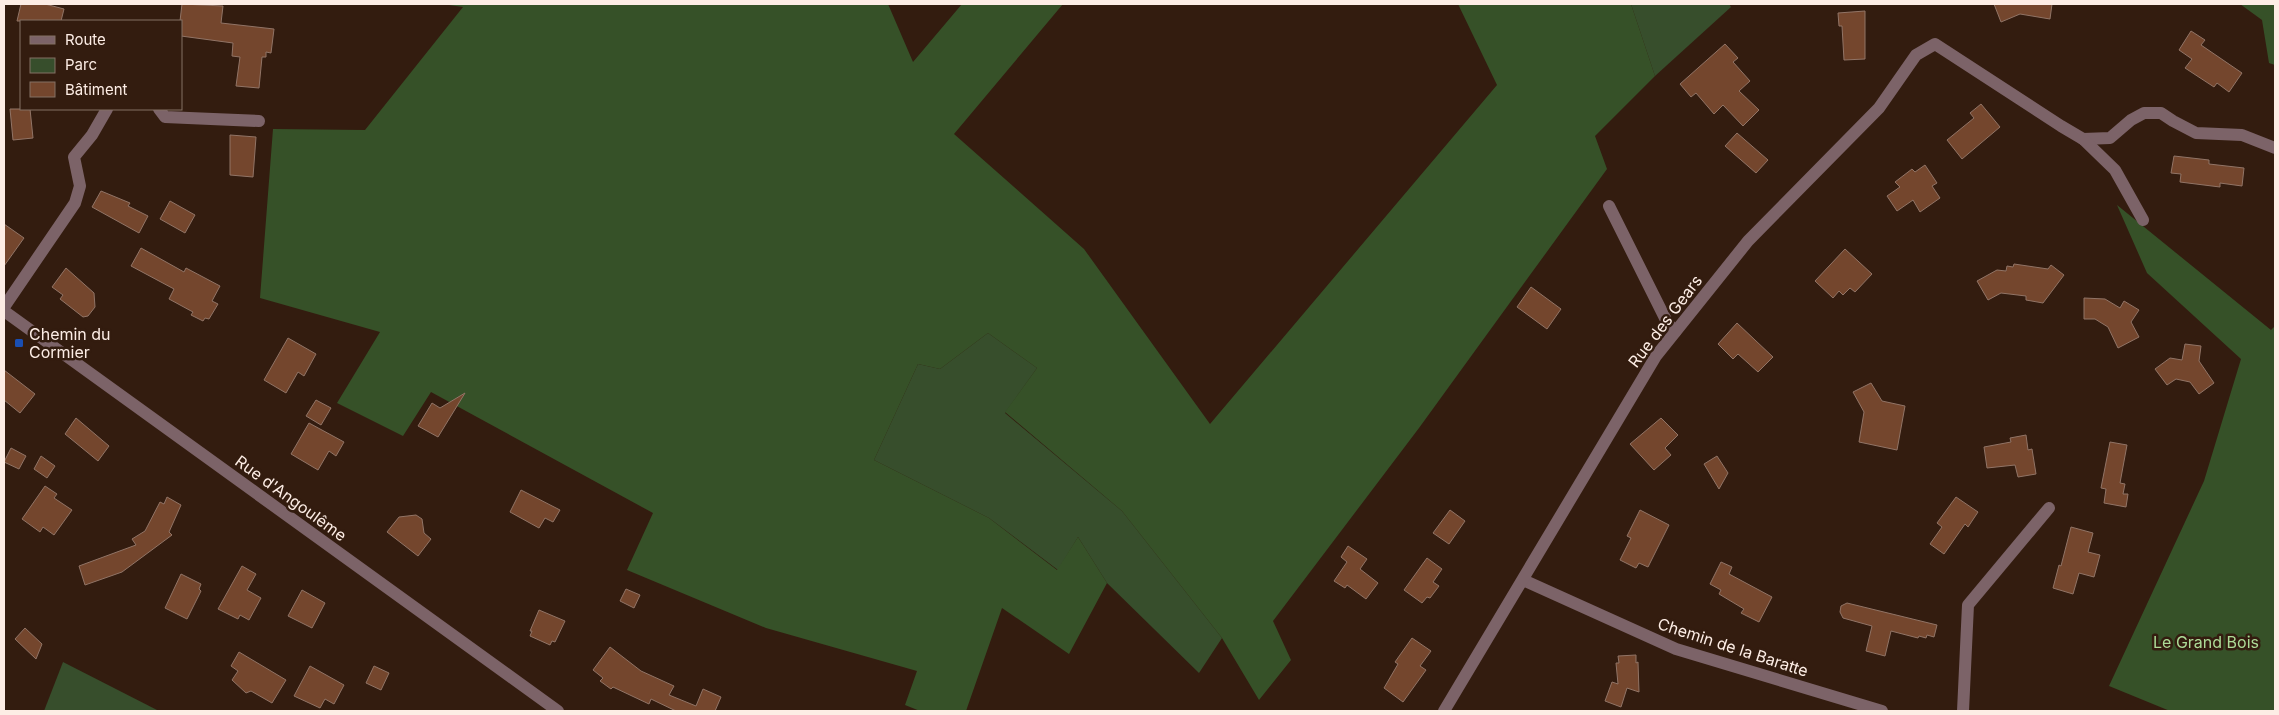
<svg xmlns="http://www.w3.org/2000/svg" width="2279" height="715" viewBox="0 0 2279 715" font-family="Inter,sans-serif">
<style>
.green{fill:#374e2c}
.forest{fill:#365128}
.building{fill:#74462d;stroke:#917466}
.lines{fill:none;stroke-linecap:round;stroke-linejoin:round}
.minor{stroke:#7c6368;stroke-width:12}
.transit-dot{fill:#1a4fb4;stroke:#331c0f;stroke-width:2}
.labels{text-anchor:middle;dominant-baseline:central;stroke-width:5;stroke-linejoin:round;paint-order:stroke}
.street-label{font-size:16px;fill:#fdede5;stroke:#331c0f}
.poi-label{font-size:16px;fill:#fdede5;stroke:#331c0f;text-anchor:start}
.park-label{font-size:16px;fill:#addb97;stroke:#331c0f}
</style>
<rect width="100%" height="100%" fill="#331c0f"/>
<g class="green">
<polygon points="1631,4 1729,4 1731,7 1655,76"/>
<polygon points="988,333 1037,368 1005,413 1122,511 1222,638 1199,673 1107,583 1078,537 1058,570 989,518 874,460 918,364 940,369"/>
<polygon points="63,662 159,711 44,711"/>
</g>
<g class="forest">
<polygon points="442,4 888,4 913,62 962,4 1063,4 954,134 1084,249 1210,424 1497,85 1458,4 1631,4 1655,76 1595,136 1607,169 1419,428 1273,621 1291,660 1259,700 1222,638 1122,511 1005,412 1037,368 988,333 940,369 918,364 874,460 989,518 1057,570 1078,537 1107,583 1069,654 1002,608 966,711 920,711 905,705 917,671 766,628 627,570 653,513 431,392 403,436 337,403 380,332 260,298 273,129 365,130 463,7"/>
<polygon points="2240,4 2275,4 2275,65 2269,63 2262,20"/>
<polygon points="2117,205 2271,330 2275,326 2275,711 2170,711 2109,686 2204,481 2241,359 2147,273"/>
</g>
<g class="building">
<polygon points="21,4 45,4 64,9 61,21 17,21"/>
<polygon points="182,4 223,6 221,23 274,29 271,53 266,52 266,57 262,57 259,88 236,86 240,57 232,56 233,43 181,36 180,21"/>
<polygon points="1994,4 2052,4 2050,19 2020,14 2001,22"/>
<polygon points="1865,11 1865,59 1844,60 1842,26 1839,26 1838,13"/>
<polygon points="2191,31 2205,40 2201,45 2242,73 2229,92 2217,83 2214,87 2185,68 2192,59 2179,50"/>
<polygon points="1725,44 1738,58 1733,62 1750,81 1739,91 1759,110 1743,126 1723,105 1714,114 1696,93 1691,97 1680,84"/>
<polygon points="1981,104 2000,127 1962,159 1947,140 1974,118 1970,113"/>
<polygon points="10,109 30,109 33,138 13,140"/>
<polygon points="1737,133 1768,160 1756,173 1725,146"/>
<polygon points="230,135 256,137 253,177 230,175"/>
<polygon points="2174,156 2209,160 2209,164 2244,168 2242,186 2220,183 2220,187 2180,182 2181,174 2171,173"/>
<polygon points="1925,165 1937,183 1932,186 1940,198 1920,212 1913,200 1897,211 1887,196 1900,187 1895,182 1912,169 1915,172"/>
<polygon points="101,191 130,203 128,206 148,216 139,233 92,207"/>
<polygon points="170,201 195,215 185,233 160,219"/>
<polygon points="4,224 24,238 4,266"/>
<polygon points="141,248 184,272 186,268 220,286 212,301 218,304 209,319 205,318 203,321 191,315 193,312 169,299 174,289 131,266"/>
<polygon points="1845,249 1872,274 1855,292 1850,288 1843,295 1839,291 1833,298 1815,281"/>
<polygon points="2014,264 2048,269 2051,265 2064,275 2043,303 2026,300 2026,296 2001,293 1988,300 1977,281 1997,270 2006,271 2007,266 2013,267"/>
<polygon points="66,268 94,293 95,307 88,316 83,317 60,299 63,295 52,287"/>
<polygon points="1531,287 1561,309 1547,329 1517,307"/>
<polygon points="2084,298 2105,299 2120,308 2124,301 2139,310 2131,322 2139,337 2118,348 2108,327 2095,319 2084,319"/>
<polygon points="1737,323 1773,357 1758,372 1738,354 1733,359 1718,344"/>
<polygon points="288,338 316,354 304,376 298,372 286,393 264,380"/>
<polygon points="2185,344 2201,346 2199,361 2214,383 2199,394 2190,382 2176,379 2167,385 2155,369 2170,358 2182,360"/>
<polygon points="4,370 35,394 20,413 4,400"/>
<polygon points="1871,383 1882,401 1905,406 1897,450 1859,442 1864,412 1853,392"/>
<polygon points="465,393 438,437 418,426 432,403 440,408"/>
<polygon points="316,400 331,408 321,425 306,416"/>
<polygon points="76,418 109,446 98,461 65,434"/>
<polygon points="1661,418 1678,435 1665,448 1671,455 1654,470 1630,444"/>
<polygon points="309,423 344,442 336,456 329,451 318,470 291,454"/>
<polygon points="2026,435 2028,450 2032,449 2036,474 2018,477 2015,465 1987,468 1984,447 2011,442 2010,438"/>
<polygon points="2110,442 2127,445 2120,483 2125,484 2123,494 2128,494 2126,507 2104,503 2106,489 2101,488"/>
<polygon points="11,448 26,456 19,469 4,462"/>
<polygon points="41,456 55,466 47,478 34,469"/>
<polygon points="1717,456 1728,473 1719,489 1704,464"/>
<polygon points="45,486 57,494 54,498 72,510 54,535 43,527 40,532 22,519"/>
<polygon points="521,490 560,510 553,522 545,518 539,528 510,512"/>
<polygon points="167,497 181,505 169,532 172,535 122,572 85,585 79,566 136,545 132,539 145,531 160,502 164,504"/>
<polygon points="1956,497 1978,512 1968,527 1965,524 1944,554 1930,544 1942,527 1937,523"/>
<polygon points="1450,510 1465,521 1449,544 1433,533"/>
<polygon points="1640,510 1669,525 1648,567 1639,563 1636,568 1620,560 1631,538 1627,536"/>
<polygon points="416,515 422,519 424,533 431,539 418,556 387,532 399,517"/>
<polygon points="2071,527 2093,533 2088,552 2100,555 2094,577 2079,573 2073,594 2053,588 2059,565 2061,566"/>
<polygon points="1348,546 1367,559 1360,569 1378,583 1366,599 1347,585 1345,588 1334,581 1347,562 1341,557"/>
<polygon points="1427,558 1442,569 1433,582 1439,586 1430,598 1427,597 1422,603 1404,590"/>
<polygon points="1721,562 1732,567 1729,574 1772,597 1759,622 1741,613 1744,609 1719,594 1721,590 1710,584"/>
<polygon points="242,566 256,574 247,590 261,598 249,620 240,615 238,619 218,609"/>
<polygon points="181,574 201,584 199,589 201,591 187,619 165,608"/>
<polygon points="626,589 640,595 634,608 620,601"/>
<polygon points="302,590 325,603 312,628 288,616"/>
<polygon points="1847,603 1937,625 1934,637 1927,635 1926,638 1919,636 1918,638 1891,631 1885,656 1866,651 1872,626 1843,618 1840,612 1841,606"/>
<polygon points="539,610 565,621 555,642 552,641 550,645 530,636 532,631 530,631"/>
<polygon points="25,628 42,644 36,659 15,639"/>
<polygon points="1412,638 1431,651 1420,666 1426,670 1403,702 1384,688 1398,664 1395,662"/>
<polygon points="610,647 641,671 674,686 669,695 696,706 703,689 721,697 715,711 676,711 651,699 649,704 613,687 611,689 600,681 603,678 593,670"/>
<polygon points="239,652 286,680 272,703 251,691 246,693 232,680 238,671 231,666"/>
<polygon points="1636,655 1636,663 1638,662 1639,692 1627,688 1621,707 1605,701 1612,682 1618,684 1616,663 1619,663 1618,656"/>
<polygon points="310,666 344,685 334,704 325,699 320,708 294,696"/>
<polygon points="374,666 389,673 381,690 366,683"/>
</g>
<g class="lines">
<g class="minor">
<polyline points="159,109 165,117 259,121"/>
<polyline points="2083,139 2110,138 2131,120 2144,113 2161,113 2173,121 2196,133 2242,135 2275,148"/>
<polyline points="1609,206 1667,322 1675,332"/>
<polyline points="4,307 75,203 80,186 74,157 92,135 107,109"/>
<polyline points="4,311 558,711"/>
<polyline points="1523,580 1676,649 1882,711"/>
<polyline points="1444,711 1656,356 1748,241 1879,108 1916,55 1935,44 2061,126 2083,139 2115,170 2143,220"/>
<polyline points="1963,711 1968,605 2049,508"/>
</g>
</g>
<rect class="transit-dot" x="14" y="338" width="10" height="10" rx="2.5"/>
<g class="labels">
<g class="street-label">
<text transform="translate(1665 321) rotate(-53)">Rue des Gears</text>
<text transform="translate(291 498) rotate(36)">Rue d'Angoulême</text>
<text transform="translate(1733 647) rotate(18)">Chemin de la Baratte</text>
</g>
<g class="poi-label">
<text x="29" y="334">Chemin du<tspan x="29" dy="18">Cormier</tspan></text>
</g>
<g class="park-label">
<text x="2206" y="642">Le Grand Bois</text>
</g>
</g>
<rect width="2279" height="715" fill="none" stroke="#fdede5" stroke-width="10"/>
<rect x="20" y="20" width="162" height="90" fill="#331c0f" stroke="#847065"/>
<rect x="30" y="36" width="25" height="8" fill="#7c6368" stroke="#847065"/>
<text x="65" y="45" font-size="15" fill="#fdede5">Route</text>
<rect x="30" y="58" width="25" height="15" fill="#374e2c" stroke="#847065"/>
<text x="65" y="70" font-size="15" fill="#fdede5">Parc</text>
<rect x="30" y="82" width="25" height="15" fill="#74462d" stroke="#847065"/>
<text x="65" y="95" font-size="15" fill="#fdede5">Bâtiment</text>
</svg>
